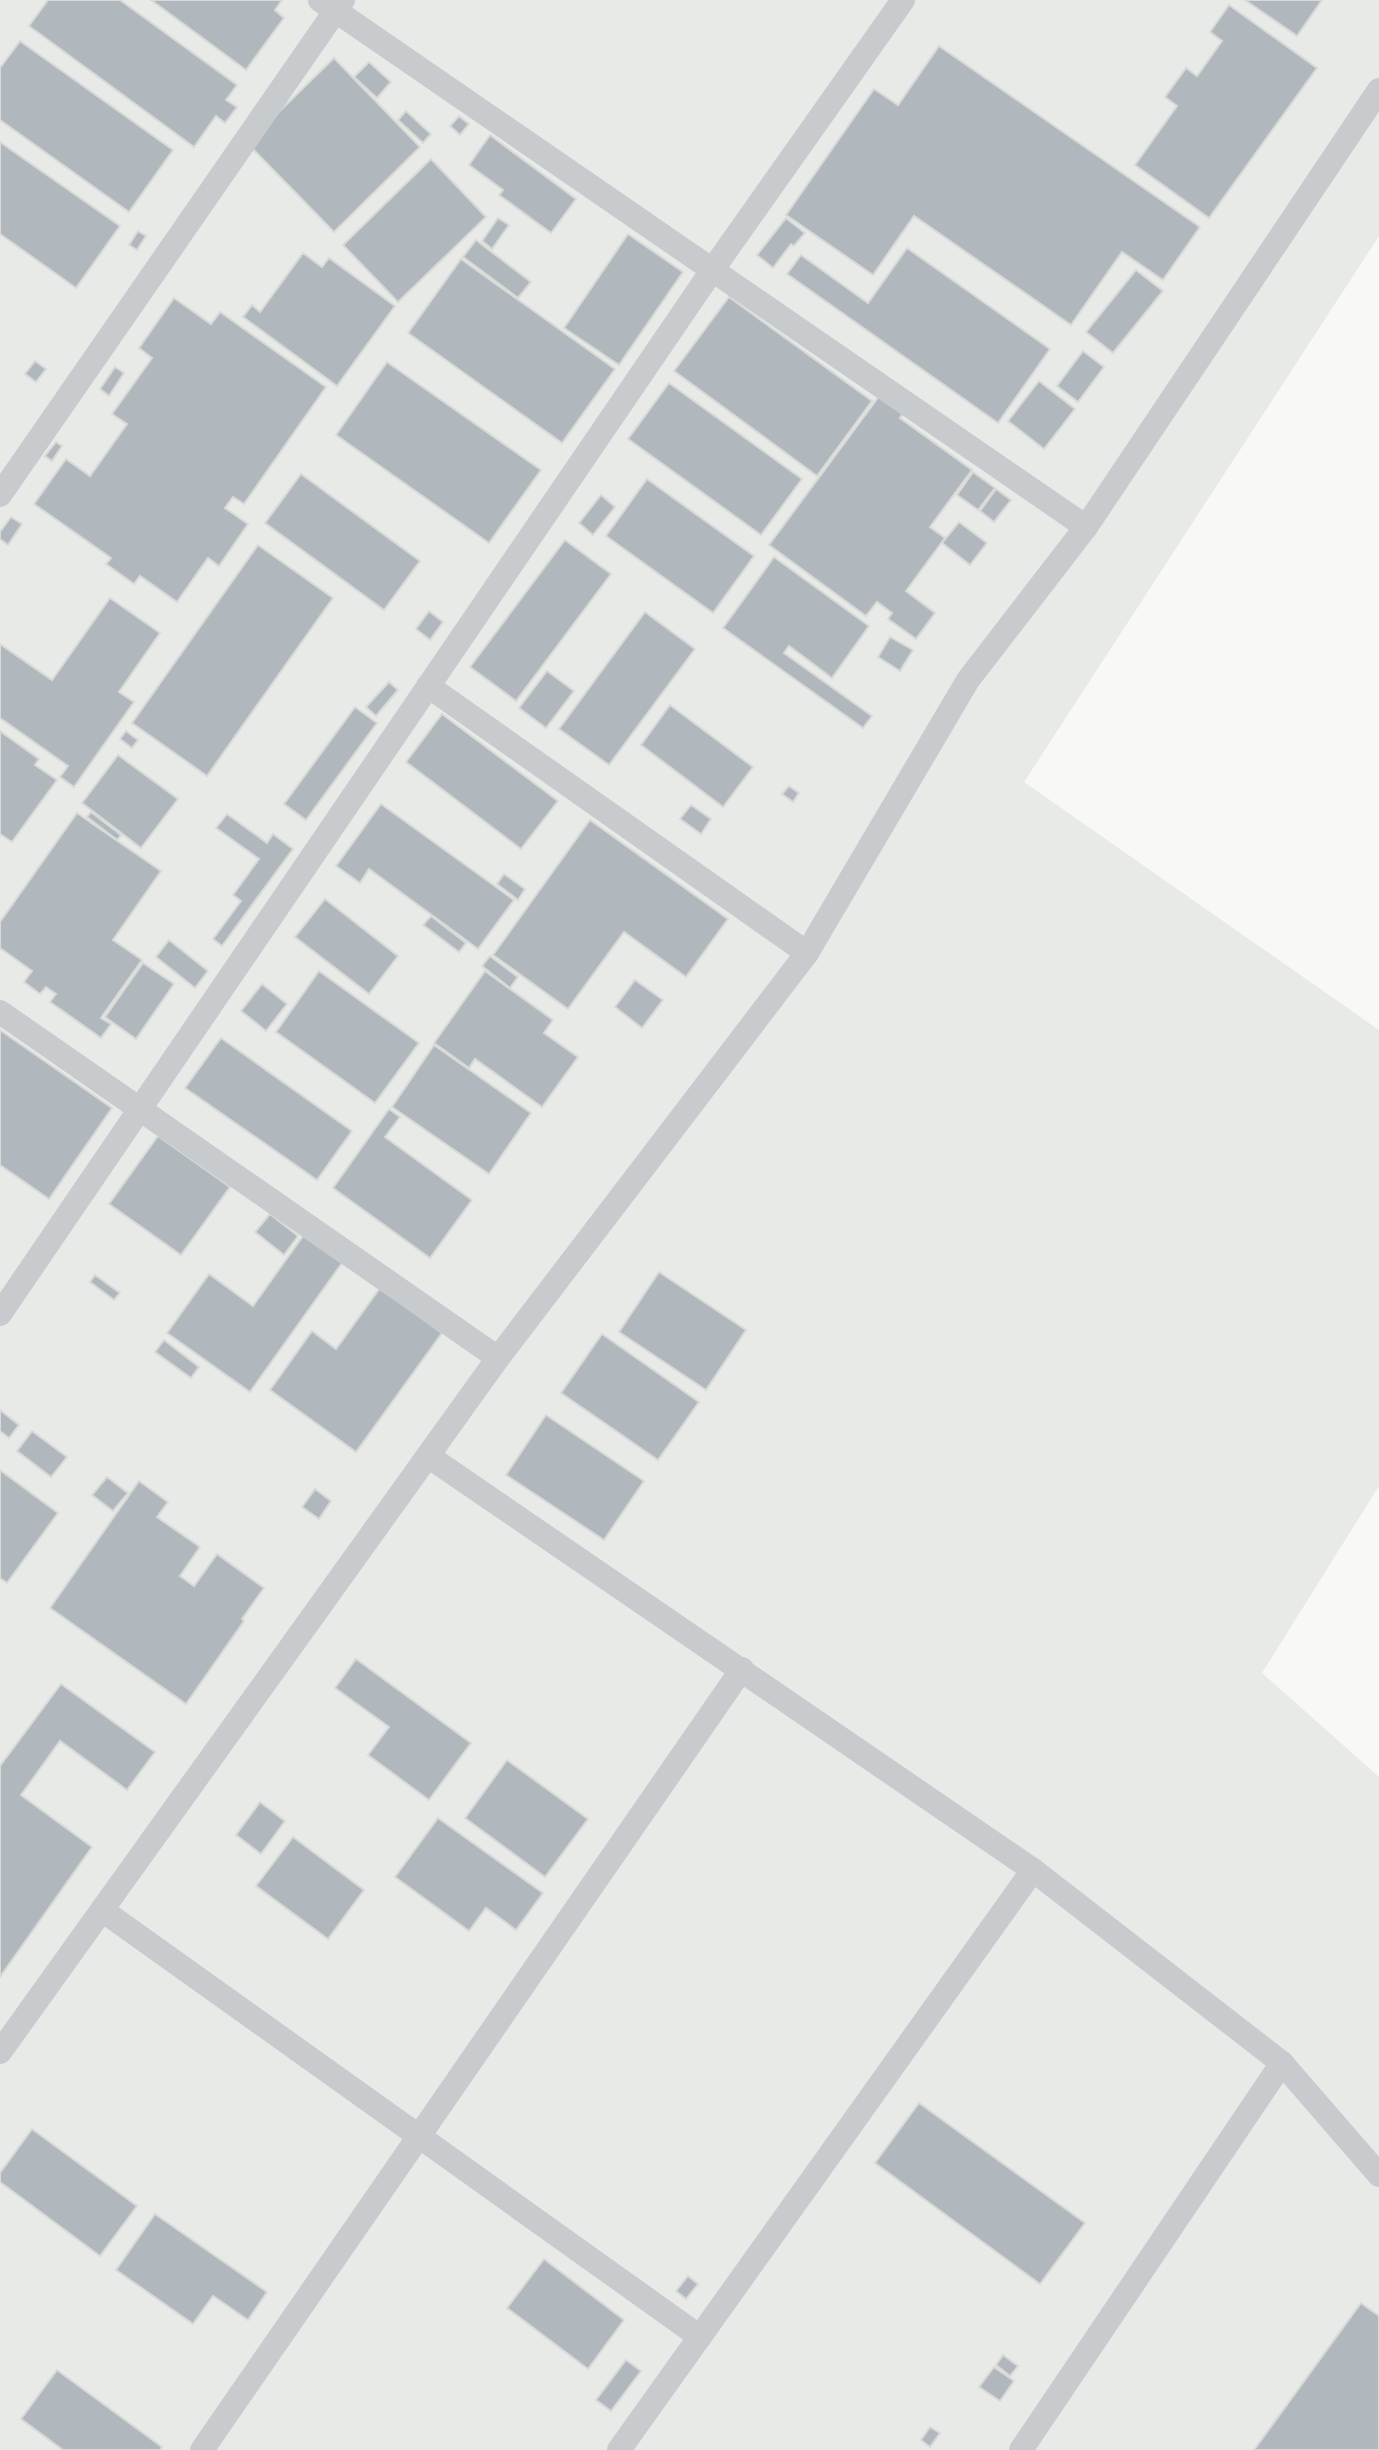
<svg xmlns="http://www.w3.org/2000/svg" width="1379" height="2450" viewBox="0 0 1379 2450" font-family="'Alegreya Sans',sans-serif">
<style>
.built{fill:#e8eae8}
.building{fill:#b0b8be;stroke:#d9dad7;stroke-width:2}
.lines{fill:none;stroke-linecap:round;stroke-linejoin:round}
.minor{stroke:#c7cbce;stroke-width:24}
</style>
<rect width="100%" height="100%" fill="#f8f8f5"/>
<polygon class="built" points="0,0 1379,0 1379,236 1024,782 1379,1030 1379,1486 1262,1673 1379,1777 1379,2450 0,2450"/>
<g class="building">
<polygon points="48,0 120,0 237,85 226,100 237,107 225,123 216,116 194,147 29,26"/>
<polygon points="151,0 282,0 275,10 284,18 246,70"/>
<polygon points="1245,0 1322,0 1297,36"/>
<polygon points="1229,5 1317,68 1209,218 1135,165 1177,106 1165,97 1186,68 1197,76 1222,41 1210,32"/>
<polygon points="20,41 173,150 129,212 0,120 0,68"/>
<polygon points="939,46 1200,227 1163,280 1122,252 1071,325 914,216 873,275 786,215 874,89 898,105"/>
<polygon points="334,58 420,147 334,232 247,143"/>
<polygon points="369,62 391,82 377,98 354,77"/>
<polygon points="406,111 431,134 423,143 398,120"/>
<polygon points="459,116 469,124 460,135 450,126"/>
<polygon points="490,135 576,199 551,233 499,195 503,190 469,165"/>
<polygon points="0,142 120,226 76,288 0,234"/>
<polygon points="431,159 486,217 398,302 343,245"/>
<polygon points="498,218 509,225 492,249 482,241"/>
<polygon points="786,218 805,233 794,246 791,244 773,268 757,255"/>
<polygon points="138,231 146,236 137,250 129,245"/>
<polygon points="628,234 683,272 619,365 564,328"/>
<polygon points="476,240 531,282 518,298 463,257"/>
<polygon points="907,248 1050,349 998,423 787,274 801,255 868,303"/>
<polygon points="303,253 322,267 329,258 395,306 337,386 243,317 252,305 260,312"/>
<polygon points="461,259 615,369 562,443 408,333"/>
<polygon points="1136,270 1163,291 1113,353 1086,332"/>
<polygon points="729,297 872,401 817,476 674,371"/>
<polygon points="174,298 211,324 220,312 326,387 244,504 233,497 225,508 248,524 219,566 208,558 177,602 140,576 134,584 106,564 111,558 34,504 66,459 90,476 127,424 112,414 152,358 139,348"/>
<polygon points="1083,351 1104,367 1078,402 1057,386"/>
<polygon points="35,361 46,369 36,382 25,374"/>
<polygon points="387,362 541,470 489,543 336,435"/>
<polygon points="115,367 124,373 109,396 100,389"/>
<polygon points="1039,381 1075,409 1044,449 1008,421"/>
<polygon points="669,383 802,479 761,535 628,439"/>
<polygon points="880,395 904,412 900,418 972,470 930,527 945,538 906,591 935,613 916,639 888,619 892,613 877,602 866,616 769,545"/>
<polygon points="56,442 62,446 52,461 45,456"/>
<polygon points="973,472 995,488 978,510 957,495"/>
<polygon points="301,474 420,561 384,610 265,523"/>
<polygon points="647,479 754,556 713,613 606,536"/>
<polygon points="996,489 1011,500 994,522 980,511"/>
<polygon points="601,495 615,507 593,535 579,523"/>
<polygon points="11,517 22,524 8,545 0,539 0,532"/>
<polygon points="959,522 987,543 970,565 942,543"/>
<polygon points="565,540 611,574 516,701 470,667"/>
<polygon points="258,545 333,598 207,776 132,723"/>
<polygon points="774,557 869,626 832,678 789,646 784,653 872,716 863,728 723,628"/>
<polygon points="110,598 160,633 119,692 134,702 74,787 60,777 68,766 0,718 0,644 52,680"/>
<polygon points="429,611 443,622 430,640 416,629"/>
<polygon points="645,612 695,649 609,765 559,729"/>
<polygon points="890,637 913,650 900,671 878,657"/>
<polygon points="547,671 574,691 546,728 519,708"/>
<polygon points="389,682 398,690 376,716 366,707"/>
<polygon points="670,705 753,767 723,807 641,745"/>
<polygon points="355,707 377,723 306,820 284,804"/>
<polygon points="442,714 558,801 521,849 406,762"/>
<polygon points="0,731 39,759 35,765 57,780 12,842 0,834"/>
<polygon points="126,731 138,740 132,748 120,739"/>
<polygon points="118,755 178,799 141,848 82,803"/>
<polygon points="789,786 799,793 793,802 782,794"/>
<polygon points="381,804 514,900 478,949 369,869 360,883 336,866"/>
<polygon points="691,805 711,819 701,834 680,819"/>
<polygon points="91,812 121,835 117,840 87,817"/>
<polygon points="77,813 161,871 113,940 142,960 101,1018 111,1024 101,1038 50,1002 56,994 46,987 40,994 24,982 32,971 0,948 0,922"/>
<polygon points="227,814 267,843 273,834 293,849 222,946 213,939 241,901 233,895 259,859 216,828"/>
<polygon points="590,820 728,919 686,977 624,932 568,1009 493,955"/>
<polygon points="504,874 525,889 518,900 497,884"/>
<polygon points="325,899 398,956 369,994 295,937"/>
<polygon points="431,916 466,943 459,952 423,925"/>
<polygon points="169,940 208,971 195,988 156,957"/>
<polygon points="490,956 518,977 510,988 482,966"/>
<polygon points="143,963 174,984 136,1039 105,1017"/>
<polygon points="319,971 419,1043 375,1103 276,1032"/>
<polygon points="485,971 553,1020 544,1033 578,1057 542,1107 475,1059 469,1068 434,1043"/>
<polygon points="635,980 663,1000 642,1028 615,1007"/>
<polygon points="262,984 287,1004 266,1031 241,1011"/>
<polygon points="0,1030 112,1108 49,1199 0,1165"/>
<polygon points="221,1038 352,1131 317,1180 185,1088"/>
<polygon points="434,1045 531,1113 489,1174 392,1107"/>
<polygon points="389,1109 400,1117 385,1137 472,1200 430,1258 333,1188"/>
<polygon points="158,1136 230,1187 181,1255 109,1204"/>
<polygon points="270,1214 298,1236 284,1255 255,1232"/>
<polygon points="303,1236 342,1263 250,1392 167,1333 209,1274 253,1306"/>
<polygon points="659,1272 746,1330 706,1390 619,1332"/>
<polygon points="95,1275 120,1293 114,1300 90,1282"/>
<polygon points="380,1288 442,1333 356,1452 270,1390 312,1331 336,1349"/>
<polygon points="602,1334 699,1402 658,1460 561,1393"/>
<polygon points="164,1340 199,1367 191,1378 155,1352"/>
<polygon points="0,1410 19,1425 9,1438 0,1431"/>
<polygon points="546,1415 644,1481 604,1540 506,1475"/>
<polygon points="32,1431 67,1457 51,1477 17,1451"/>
<polygon points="0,1470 58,1513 7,1583 0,1578"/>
<polygon points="107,1477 128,1493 113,1511 92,1495"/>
<polygon points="139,1481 168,1502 157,1517 200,1547 180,1576 194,1586 217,1554 264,1588 242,1619 244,1621 186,1704 50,1608"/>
<polygon points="315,1489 331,1501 319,1519 302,1507"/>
<polygon points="356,1659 471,1743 429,1800 368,1755 389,1727 335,1688"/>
<polygon points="61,1684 155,1752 127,1790 60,1741 21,1795 92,1847 0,1977 0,1766"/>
<polygon points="507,1760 588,1819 545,1877 465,1818"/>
<polygon points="260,1802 285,1821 261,1854 236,1835"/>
<polygon points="438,1818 543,1893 516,1930 486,1908 469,1931 395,1877"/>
<polygon points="293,1837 364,1890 328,1939 256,1886"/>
<polygon points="919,2103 1085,2223 1040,2284 875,2163"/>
<polygon points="32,2129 137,2206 100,2256 0,2182 0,2173"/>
<polygon points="155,2214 267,2292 248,2320 213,2296 193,2324 116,2270"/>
<polygon points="544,2259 624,2320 588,2369 507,2308"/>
<polygon points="688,2276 698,2284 686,2299 676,2291"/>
<polygon points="1361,2303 1379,2316 1379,2450 1254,2450"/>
<polygon points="1003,2355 1018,2366 1010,2376 996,2365"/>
<polygon points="626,2360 641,2371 611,2411 596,2400"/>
<polygon points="994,2367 1014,2381 1000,2401 979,2387"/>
<polygon points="57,2370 162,2447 160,2450 63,2450 21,2419"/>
<polygon points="930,2427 940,2433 930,2447 921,2440"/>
</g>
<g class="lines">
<g class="minor">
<polyline points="320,0 1086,527"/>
<polyline points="0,495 343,0"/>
<polyline points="428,686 807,953"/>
<polyline points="0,1012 498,1358"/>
<polyline points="0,1314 713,269 903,0"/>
<polyline points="428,1456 1033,1870 1282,2063 1379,2175"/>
<polyline points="102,1910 700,2337"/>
<polyline points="0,2052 498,1358 807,953 968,680 1086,527 1379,90"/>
<polyline points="202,2450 742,1669"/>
<polyline points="619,2450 1033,1870"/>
<polyline points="1021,2450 1282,2063"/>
</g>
</g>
</svg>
